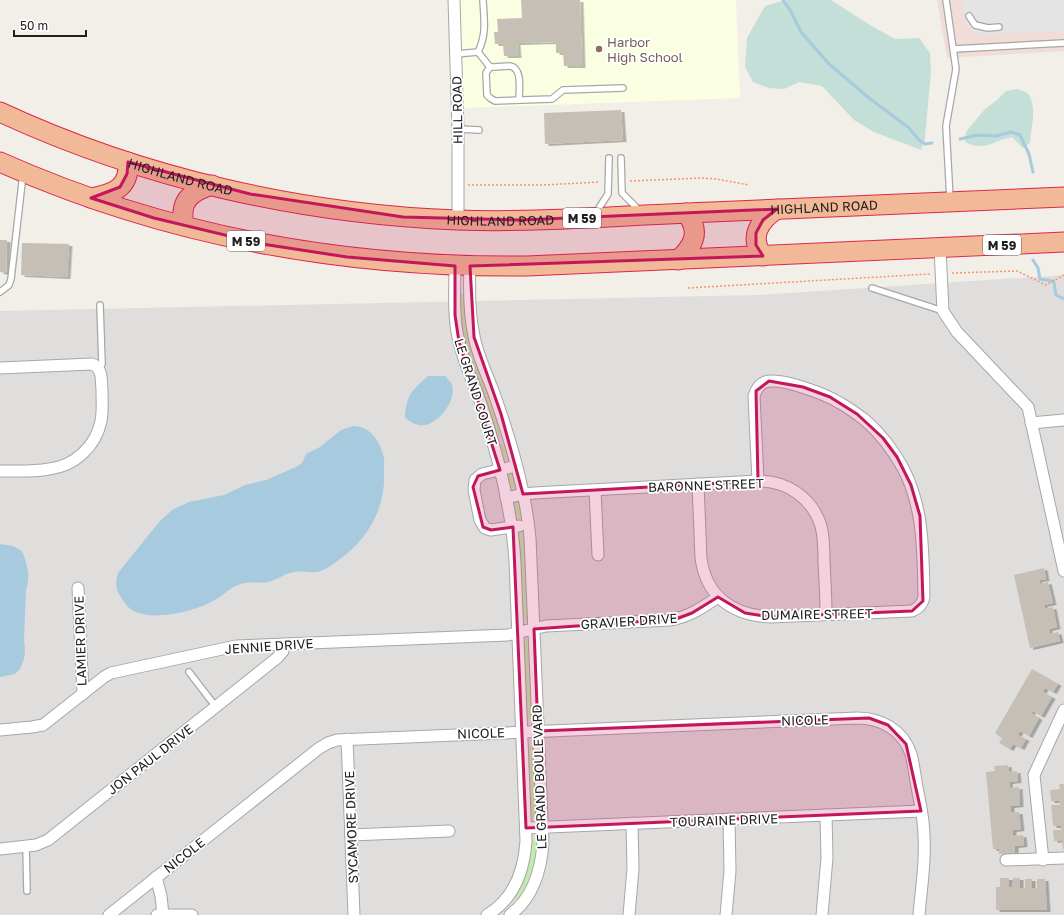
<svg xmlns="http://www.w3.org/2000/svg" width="1064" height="915" viewBox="0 0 1064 915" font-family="'Golos Text',sans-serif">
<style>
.residential{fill:#dfdedd}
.commercial{fill:#f1dcd7}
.education{fill:#fbffe2}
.grass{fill:#c2ebad}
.wetland{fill:#c4dfd7}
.parking{fill:#e4e4e4}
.water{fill:#a7cadf}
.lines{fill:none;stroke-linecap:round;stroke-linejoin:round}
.stream{stroke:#a7cadf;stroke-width:3}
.building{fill:#c6bfb6;filter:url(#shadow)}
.service-casing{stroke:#a7a7a7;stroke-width:8}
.minor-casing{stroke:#a7a7a7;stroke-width:13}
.trunk-casing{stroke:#dd2649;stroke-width:21}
.path{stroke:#fb926e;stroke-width:1.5;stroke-dasharray:2 2;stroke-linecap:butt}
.service{stroke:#fff;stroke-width:5.5}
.minor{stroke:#fff;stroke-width:11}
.trunk{stroke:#f2b999;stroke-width:19}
.marked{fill:#c2185b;fill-opacity:0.2;stroke:#c2185b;stroke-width:3;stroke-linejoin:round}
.education-dot{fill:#8d6e63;stroke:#fff;stroke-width:1.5}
.labels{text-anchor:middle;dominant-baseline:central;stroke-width:3.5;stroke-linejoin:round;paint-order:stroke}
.shield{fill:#fff;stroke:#636363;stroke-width:1}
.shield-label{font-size:12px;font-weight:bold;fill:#202020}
.education-label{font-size:13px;fill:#785e54;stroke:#fff;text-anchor:start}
.street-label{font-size:13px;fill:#202020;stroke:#fff}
</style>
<defs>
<filter id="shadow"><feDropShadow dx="3.5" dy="2" stdDeviation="0" flood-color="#0004"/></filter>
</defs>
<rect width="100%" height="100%" fill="#f1efe7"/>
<polygon class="residential" points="1064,275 1064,915 0,915 0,311 759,295"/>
<polygon class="commercial" points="937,0 1064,0 1064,51 947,58"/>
<polygon class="education" points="459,0 736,0 740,98 463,108"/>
<g class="grass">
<polygon points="461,294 464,295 502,431 498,435 496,435 462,337 458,296"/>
<polygon points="502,444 506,445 509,455 508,459 504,461 502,460 499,445"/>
<polygon points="510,473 513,475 515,483 514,487 509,488 506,474"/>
<polygon points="517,500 520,502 523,516 518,519 515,517 512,503"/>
<polygon points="521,532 525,534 529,618 526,620 523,619 518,534"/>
<polygon points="526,639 529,640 533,717 530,719 527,718 523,642"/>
<polygon points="532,745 535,747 537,816 534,819 531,818 527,747"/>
<path d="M535,838L538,841C537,863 534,885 517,901L514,897L531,841Z"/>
</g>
<g class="wetland">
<polygon points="785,0 831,0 870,25 895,39 919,38 930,53 931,71 925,138 921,150 874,132 854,120 822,86 799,82 784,89 769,88 753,82 745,67 747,38 765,6"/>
<path d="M1018,89C1021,90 1027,92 1029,95C1037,108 1031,129 1030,143L1023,148L1012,137C992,141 985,152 965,142L966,132L984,110L997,100L1006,91Z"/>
</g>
<polygon class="parking" points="962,0 1064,0 1064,31 984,35 975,33 964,21"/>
<g class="water">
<path d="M428,376H445C447,378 451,382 452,385C457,400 439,423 425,425C418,427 411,422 405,418C406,396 411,391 428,376Z"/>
<path d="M353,426C369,426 379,439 383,454C385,460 384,466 384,472C386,509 367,541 336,562C332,565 326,569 321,571C312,574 302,570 294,572C285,573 277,580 268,582C260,584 250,581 241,584C230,587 223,596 213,601C194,612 139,626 125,603C117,592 114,587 118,573L159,522L172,510L189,502L224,495L245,485L266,480L296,467L302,463L306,454L320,447L341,430Z"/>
<path d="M0,544L13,546L22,551C27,563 31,577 26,590L24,639L25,652L24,659L20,669L15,674L0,677Z"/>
</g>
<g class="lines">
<g class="stream">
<polyline points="783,0 790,10 801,32 829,64 869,98 909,128 919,140 925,144 932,143"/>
<polyline points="960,139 977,135 996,136 1011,132 1020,135 1029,154 1033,172"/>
<polyline points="1033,260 1038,268 1040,279 1053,281 1054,283 1056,295 1064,299"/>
</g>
</g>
<g class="building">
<polygon points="521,0 580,0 582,66 564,66 563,53 556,53 556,42 517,43 518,56 504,56 503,44 495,44 494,32 498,32 497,19 522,18"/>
<polygon points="621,110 623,140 545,144 544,113"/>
<polygon points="0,240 7,240 6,273 0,272"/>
<polygon points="22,243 69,244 67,277 21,275"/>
<polygon points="1044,568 1046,579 1039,580 1040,584 1048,582 1053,603 1044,605 1045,609 1053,607 1057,627 1049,629 1050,634 1058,632 1060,641 1030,648 1014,575"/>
<polygon points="1032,669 1058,684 1053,692 1045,688 1043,692 1052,697 1041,716 1033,711 1031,713 1039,718 1029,736 1020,731 1018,735 1026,739 1021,748 1013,744 1010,749 999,743 1002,738 995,733"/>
<polygon points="1008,765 1009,772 1017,771 1018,781 1009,782 1010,788 1019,787 1020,805 1011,806 1011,812 1019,812 1021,829 1013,830 1013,836 1023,835 1024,845 1015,846 1015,853 999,854 999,849 993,849 986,772 995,771 994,766"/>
<polygon points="1059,784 1064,784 1064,849 1063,849 1062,840 1054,841 1053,830 1061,830 1061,826 1053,826 1051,805 1060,805 1059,801 1051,801 1050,790 1060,789"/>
<polygon points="1000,878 1009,878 1009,887 1013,887 1013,878 1020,878 1020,888 1025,888 1025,879 1032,879 1032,888 1037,888 1037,879 1045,879 1047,910 996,910 996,887 1000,887"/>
</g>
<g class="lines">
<defs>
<g id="service">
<polyline points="946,0 956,69 946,126 950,199"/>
<polyline points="969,16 975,25 988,28 999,27"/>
<polyline points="954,49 1064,43"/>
<polyline points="478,52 490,67 486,73 487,95 490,98 495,101 552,99 563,90 623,88"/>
<path d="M456,54L478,52C487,34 484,19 483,0"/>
<path d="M490,67C497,67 504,66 510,66C523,68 519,91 519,100"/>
<polyline points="458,129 479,130"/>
<polyline points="621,158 622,193 640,211"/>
<polyline points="595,214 608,194 609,158"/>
<polyline points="872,288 943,311"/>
<polyline points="0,292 9,285 11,279 23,174"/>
<polyline points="99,369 102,364 100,305"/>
<polyline points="189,672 216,707"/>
<polyline points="26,847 27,891"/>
</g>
<g id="minor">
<polyline points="454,0 458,129 458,220"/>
<polyline points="940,248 943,311 957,332 1028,407 1064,571"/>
<path d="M455,266C455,288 453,310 457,332C461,358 473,380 481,404C498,455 512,508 515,562L526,841C524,872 514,899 487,915"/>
<path d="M470,266C469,289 469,313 474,336C478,358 489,378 496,399C511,442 526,493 530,538L543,843C541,871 533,898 510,915"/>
<path d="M0,368L92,364C103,368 101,380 102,390C102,400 103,411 101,421C96,446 75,466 49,469C33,472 16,471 0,471"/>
<polyline points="1031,423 1064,420"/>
<polyline points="516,466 482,474 475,480 474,490 480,520 485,528 491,530 519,526"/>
<path d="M698,484L701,558C706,596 732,615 770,617L912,611C919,608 923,604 924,596C923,552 924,508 903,468C893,450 881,434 865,420C857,414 849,408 840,403C825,394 781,377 765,382C759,384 756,390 754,396L758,481"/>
<polyline points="595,490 598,555"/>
<path d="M506,498L523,494L534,493L758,481C786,481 812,497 821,526C824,537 824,550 824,562C825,580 826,597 826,614"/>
<polyline points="78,588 83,694"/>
<path d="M0,730L32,727L43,725L104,677L111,673L236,646L508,635L546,626L670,620C689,617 703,607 718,597"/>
<polyline points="347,739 354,915"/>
<polyline points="526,828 921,811"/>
<polyline points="351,835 449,831"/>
<polyline points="0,849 36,845 48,840 277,658 283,651 284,644"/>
<polyline points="1006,860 1064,858"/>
<polyline points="1043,860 1034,775 1064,710"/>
<polyline points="156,877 161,896 163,915"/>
<path d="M109,915L318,749L328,743L337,740L857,718C881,718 903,730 911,754C914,765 915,777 917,787C920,803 924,819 924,836C926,862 921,889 919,915"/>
<polyline points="157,915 192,915"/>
<polyline points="629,915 633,869 632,823"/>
<polyline points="726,915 730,871 729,819"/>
<polyline points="822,915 827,858 826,815"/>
</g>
<g id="trunk">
<path id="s1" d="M0,112C142,178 300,214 457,220C541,223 627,215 712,212C829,207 946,201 1064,197"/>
<path d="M0,162C166,236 346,268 527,266L1064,242"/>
<path d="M91,198C113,194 130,188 128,162"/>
<path d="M184,226C179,201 190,192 212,185"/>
<path d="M763,256C748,237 760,220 777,209"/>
<path d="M678,260C694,246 701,231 686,213"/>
</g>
</defs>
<use href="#service" class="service-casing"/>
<use href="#minor" class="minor-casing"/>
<use href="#trunk" class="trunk-casing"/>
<g class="path">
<polyline points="630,181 702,178 716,179 749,185"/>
<polyline points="468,185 543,185 600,182"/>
<polyline points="952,273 1017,271 1046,285 1064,275"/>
<polyline points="688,288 930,274"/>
</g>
<use href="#service" class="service"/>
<use href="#minor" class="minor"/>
<use href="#trunk" class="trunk"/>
</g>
<path class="marked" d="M128,162L250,194L403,217L521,220L777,209L763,220L756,233V245L763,256L470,266L474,337L501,414L523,494L758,481L756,391L769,381L803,387L830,397L857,414L883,438L897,457L911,485L920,516L923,601L912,611L770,617L745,613L718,597L692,613L676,619L534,629L538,731L869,718L888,725L906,744L921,811L526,828L513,527L491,530L483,527L473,487L478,476L500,470L459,342L455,315V266L347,257L262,244L154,218L91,198L120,187L127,174Z"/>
<circle class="education-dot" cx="599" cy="49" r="4"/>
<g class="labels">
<g class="shield">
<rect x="563" y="208" width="38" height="20" rx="3"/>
<rect x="227" y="231" width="38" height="20" rx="3"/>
<rect x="983" y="235" width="38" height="20" rx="3"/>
</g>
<g class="shield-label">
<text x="582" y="218">M 59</text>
<text x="246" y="241">M 59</text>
<text x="1002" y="245">M 59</text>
</g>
<g class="education-label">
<text x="607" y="42">Harbor<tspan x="607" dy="15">High School</tspan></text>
</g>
<g class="street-label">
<text transform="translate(457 110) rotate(-91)">HILL ROAD</text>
<text stroke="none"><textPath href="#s1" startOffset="192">HIGHLAND ROAD</textPath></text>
<text stroke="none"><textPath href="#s1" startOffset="840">HIGHLAND ROAD</textPath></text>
<text stroke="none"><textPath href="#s1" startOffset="516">HIGHLAND ROAD</textPath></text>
<text transform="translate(476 392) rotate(72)">LE GRAND COURT</text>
<text transform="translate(706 485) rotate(-2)">BARONNE STREET</text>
<text transform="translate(817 614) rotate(-1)">DUMAIRE STREET</text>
<text transform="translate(629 621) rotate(-4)">GRAVIER DRIVE</text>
<text transform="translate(80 641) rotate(-92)">LAMIER DRIVE</text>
<text transform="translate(269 646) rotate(-4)">JENNIE DRIVE</text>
<text transform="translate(805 720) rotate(-2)">NICOLE</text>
<text transform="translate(481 733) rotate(-2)">NICOLE</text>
<text transform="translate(150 759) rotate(-38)">JON PAUL DRIVE</text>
<text transform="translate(539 777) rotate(-92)">LE GRAND BOULEVARD</text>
<text transform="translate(724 820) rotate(-2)">TOURAINE DRIVE</text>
<text transform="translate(351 827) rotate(-92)">SYCAMORE DRIVE</text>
<text transform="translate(184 855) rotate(-38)">NICOLE</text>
</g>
</g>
<path d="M14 30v6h72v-6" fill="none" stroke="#202020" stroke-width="2"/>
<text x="20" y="30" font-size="12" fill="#202020" stroke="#ffffff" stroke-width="3" paint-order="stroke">50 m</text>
</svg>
